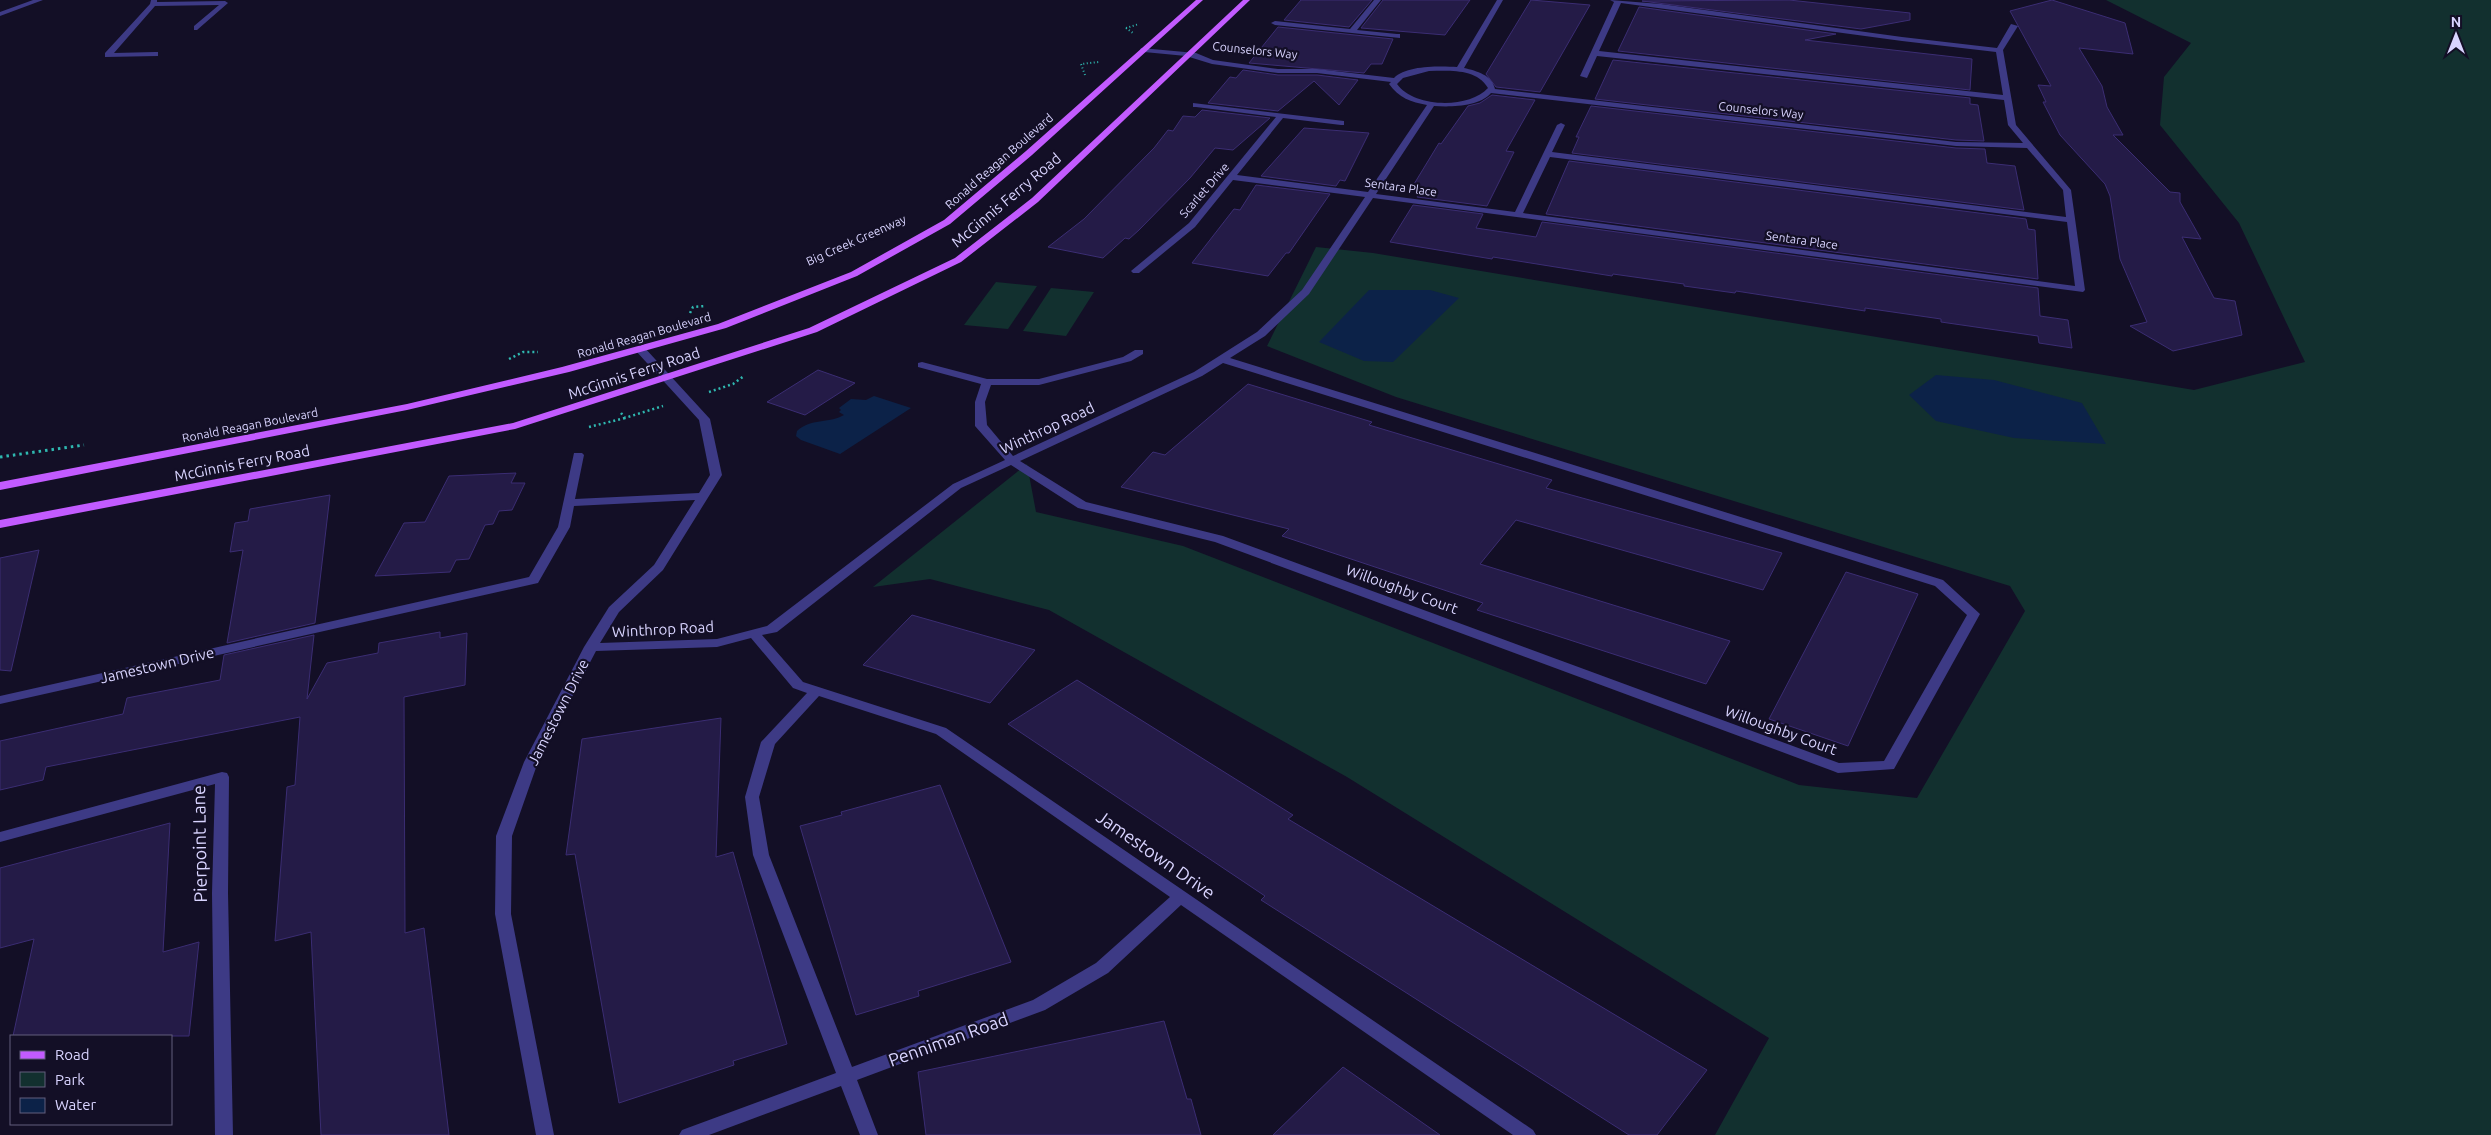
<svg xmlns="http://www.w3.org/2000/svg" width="2491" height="1135" viewBox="0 0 2491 1135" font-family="Ubuntu,sans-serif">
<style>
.green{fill:#12302f}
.water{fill:#0c2248}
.building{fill:#241b47;stroke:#3b2d73}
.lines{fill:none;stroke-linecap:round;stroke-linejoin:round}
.path-far2{stroke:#2fb8b0;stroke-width:2;stroke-dasharray:1 2.5;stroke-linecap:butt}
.path-far1{stroke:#2fb8b0;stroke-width:2.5;stroke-dasharray:2 3;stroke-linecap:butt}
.path{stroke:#2fb8b0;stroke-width:3;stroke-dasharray:2.5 4;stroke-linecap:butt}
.minor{fill:#3d3a85;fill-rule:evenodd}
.major{fill:#c25bff;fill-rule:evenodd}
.labels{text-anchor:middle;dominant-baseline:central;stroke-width:4.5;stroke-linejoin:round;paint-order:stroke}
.far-street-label{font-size:12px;fill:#d9d4ff;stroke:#130f26}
.street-label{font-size:15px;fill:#d9d4ff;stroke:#130f26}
.near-street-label{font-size:18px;fill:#d9d4ff;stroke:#130f26}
</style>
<rect width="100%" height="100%" fill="#130f26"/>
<g class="green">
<polygon points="2106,0 2491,0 2491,1135 1715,1135 1769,1038 1347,777 1049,610 930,579 873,587 1027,464 1036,512 1183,546 1799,785 1917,798 2025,611 2010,586 1396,397 1267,346 1316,247 1373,253 2194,390 2305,362 2239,223 2160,125 2164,77 2191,43"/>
<polygon points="996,282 1037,286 1008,329 964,325"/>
<polygon points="1051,288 1094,292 1066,336 1023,331"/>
</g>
<g class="water">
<polygon points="1369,290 1430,290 1459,298 1393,362 1364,361 1319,342"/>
<polygon points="1936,375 1994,380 2082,403 2106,444 2014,438 1936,421 1909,395"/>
<path d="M874,396L911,408L840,454L801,440L796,436L797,431C811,418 828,424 844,415L839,412L841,410L839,408L851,399L866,400Z"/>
</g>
<g class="building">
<polygon points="1301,0 1372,0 1349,27 1284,20"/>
<polygon points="1383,0 1470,0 1445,35 1361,28"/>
<polygon points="1531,0 1590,5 1540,92 1496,87 1486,74"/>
<polygon points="1789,0 1910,13 1910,20 1861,29 1642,1"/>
<polygon points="2052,0 2125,23 2133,54 2079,48 2102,86 2107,107 2123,135 2113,135 2170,192 2180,193 2180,202 2201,239 2182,237 2214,298 2235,301 2242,335 2173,351 2130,326 2147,322 2120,259 2110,196 2105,184 2060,135 2043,102 2046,102 2038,85 2051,86 2010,11"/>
<polygon points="1639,7 1836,34 1805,40 1972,59 1970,90 1618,51"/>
<polygon points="1278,27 1393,39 1382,64 1371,64 1364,73 1249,63"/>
<polygon points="1613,60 1970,98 1970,104 1978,105 1984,141 1956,140 1595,99"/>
<polygon points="1243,70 1278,75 1317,75 1358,80 1339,105 1314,81 1278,111 1208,103 1230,77 1236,78"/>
<polygon points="1492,95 1535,100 1506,151 1514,152 1487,206 1417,197 1422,190 1411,189 1439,143 1441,144 1468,106 1480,103"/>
<polygon points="1591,106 1956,148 1985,149 1987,163 2015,166 2024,210 1572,153 1579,137 1576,137"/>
<polygon points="1202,110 1270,118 1233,150 1215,148 1190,178 1139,230 1129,239 1125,238 1103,258 1048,247 1084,219 1154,148 1168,130 1173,131 1183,116 1195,117"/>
<polygon points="1304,128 1369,133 1345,181 1340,180 1336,186 1261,176"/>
<polygon points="1569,161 2026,219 2028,229 2035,230 2038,279 1546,214"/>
<polygon points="1256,185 1330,194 1289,253 1286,253 1268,276 1192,263 1234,209 1240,210"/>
<polygon points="1413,205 1483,214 1476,228 1536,237 1542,222 2038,288 2040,316 2068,320 2072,348 2039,343 2038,336 1941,322 1941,319 1865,308 1865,311 1736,291 1735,293 1684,286 1684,284 1613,274 1612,276 1493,257 1492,259 1390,242"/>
<polygon points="818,370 855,383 805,415 767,402"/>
<polygon points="1248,384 1372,422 1369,425 1552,480 1546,488 1782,553 1763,590 1516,520 1480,564 1730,641 1706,684 1477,610 1483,603 1282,536 1289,529 1121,487 1153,452 1165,455"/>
<polygon points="516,473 511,483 525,483 512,510 499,511 493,524 485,525 469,559 456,560 450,572 375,576 404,523 425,522 449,476"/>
<polygon points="330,495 315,623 227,643 243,550 230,552 235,523 248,521 250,509"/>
<polygon points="39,550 11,671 0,670 0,558"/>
<polygon points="1846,572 1918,594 1848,746 1769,719"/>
<polygon points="912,615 1035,650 990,703 863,665"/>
<polygon points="440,632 440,638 467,633 465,685 404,697 405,933 424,928 449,1135 321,1135 311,932 275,941 287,787 295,785 300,717 46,767 43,780 0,790 0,741 123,714 127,698 220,680 224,655 314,635 307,699 327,663 378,653 379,643"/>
<polygon points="1077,680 1293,815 1288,819 1707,1070 1657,1135 1629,1135 1261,900 1265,896 1008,724"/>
<polygon points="721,718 716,857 733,852 787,1044 733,1061 734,1065 619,1103 575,854 566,855 582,739"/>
<polygon points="940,785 1011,962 918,991 919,996 856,1015 800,826 842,815 841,812"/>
<polygon points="170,823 163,952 199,942 189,1036 13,1036 34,939 0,948 0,868"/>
<polygon points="1164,1021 1187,1099 1191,1099 1201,1135 926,1135 918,1072"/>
<polygon points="1343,1067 1440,1135 1273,1135"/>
</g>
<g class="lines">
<g class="path-far2">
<polyline points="1126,28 1133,33"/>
<polyline points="1126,28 1139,24"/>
<polyline points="1085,75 1081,64 1099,62"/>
</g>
<g class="path-far1">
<polyline points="690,313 693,307 706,306"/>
<polyline points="509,359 523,352 538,352"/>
<polyline points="709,392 733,384 744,376"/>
<polyline points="621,413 625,418 663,406"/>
<polyline points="589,427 625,418"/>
</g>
<polyline class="path" points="0,457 84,445"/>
<g class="minor">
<polygon points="33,0 43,0 0,16 0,12"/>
<polygon points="151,0 157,0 157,2 225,1 228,3 197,30 194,30 194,26 219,5 155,6 114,53 155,52 158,52 158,56 105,57 105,53 150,4"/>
<polygon points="1374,0 1381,0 1357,30 1397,34 1400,34 1400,38 1275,25 1271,23 1275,21 1350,29"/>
<path d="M1497,0H1503L1464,68C1477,71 1492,75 1495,89L1956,142L2023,143L2008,125L2004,100L1597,56L1587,78L1580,76L1614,2L1610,0L1661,4L1902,37L1997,48L2011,24L2018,26L2003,50L2016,125L2071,190L2085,290L2083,292L1373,198L1309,294L1265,336L1230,358L1943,580L1980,614L1894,769L1838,773L1833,771L1215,542L1078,508L1011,465L961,488L777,632L762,635L803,682L946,728L1533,1130L1536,1135H1513L1181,905L1108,973L1045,1010L857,1080L878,1135H860L841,1086L709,1135H679L682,1130L836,1073L753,855L745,797L761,742L807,693L793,688L751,638L717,647L596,651L538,762L512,836L511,914L554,1135H536L495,914L496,836L524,762L584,647L609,607L654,565L695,500L574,506L570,527L538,583L0,704V696L529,577L558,527L574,453H582L584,455L575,499L699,493L710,475L699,420L636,351V347H644L710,419L722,475L663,570L619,612L600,643L717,639L767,626L953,484L1005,460L975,426V402L981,384L918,367V363L922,362L987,379H1039L1123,357L1135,350H1143V354L1131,361L1039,385H991L985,402L987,425L1013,456L1194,372L1257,332L1302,290L1365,197L1233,180L1195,227L1139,273H1133L1131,271L1189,223L1276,117L1196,107H1193V103L1344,121V125H1341L1283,118L1237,175L1368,192L1427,105C1411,102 1399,98 1389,84L1391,82L1317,73H1278L1212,64L1186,56L1144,52L1140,50L1141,48L1196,53L1213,60L1278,69H1317L1394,78C1406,65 1441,66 1457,67ZM1621,3L1902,41L1996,52L2003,95L1599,51ZM1429,71C1449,71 1476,68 1488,88C1469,109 1414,108 1397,84L1403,78ZM1491,93L1956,146L2027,148L2063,190L2066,217L1552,152L1565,125L1561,123L1557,125L1515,212L1376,194L1434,106C1451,107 1479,107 1491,93ZM1550,157L2067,222L2075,286L1523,213ZM1223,363L1935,586L1967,615L1884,761L1839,763L1223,536L1086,502L1020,461L1202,376ZM819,696L936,734L1170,897L1096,963L1033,1000L852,1067L769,855L759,797L775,744Z"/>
<polygon points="222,772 227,773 229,777 228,893 233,1135 215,1135 212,893 215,784 0,842 0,832"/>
</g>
<g class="major">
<polygon points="1196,0 1203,0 1032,155 950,224 857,276 726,328 569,372 407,410 0,490 0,482 407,404 562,367 718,324 851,272 944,220 1026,151"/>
<polygon points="1243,0 1250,0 1038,202 961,262 817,332 515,429 0,528 0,520 513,423 809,328 955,258 1032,198"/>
</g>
</g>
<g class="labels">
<g class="far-street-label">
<text transform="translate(1255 50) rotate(6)">Counselors Way</text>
<text transform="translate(1761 110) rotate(6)">Counselors Way</text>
<text transform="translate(999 161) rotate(-41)">Ronald Reagan Boulevard</text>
<text transform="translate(1401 187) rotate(8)">Sentara Place</text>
<text transform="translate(1204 190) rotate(-49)">Scarlet Drive</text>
<text transform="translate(856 240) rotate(-24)">Big Creek Greenway</text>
<text transform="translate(1802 240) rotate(8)">Sentara Place</text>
<text transform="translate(644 335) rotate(-16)">Ronald Reagan Boulevard</text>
<text transform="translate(250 425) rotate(-11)">Ronald Reagan Boulevard</text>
</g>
<g class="street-label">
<text transform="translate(1006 200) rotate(-40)">McGinnis Ferry Road</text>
<text transform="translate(634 373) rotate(-18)">McGinnis Ferry Road</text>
<text transform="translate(1047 428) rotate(-25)">Winthrop Road</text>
<text transform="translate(242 463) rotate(-11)">McGinnis Ferry Road</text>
<text transform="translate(1402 589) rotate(20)">Willoughby Court</text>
<text transform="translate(663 629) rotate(-3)">Winthrop Road</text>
<text transform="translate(157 665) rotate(-13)">Jamestown Drive</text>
<text transform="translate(558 712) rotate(-63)">Jamestown Drive</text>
<text transform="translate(1781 730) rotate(20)">Willoughby Court</text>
</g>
<g class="near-street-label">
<text transform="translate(199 844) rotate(-91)">Pierpoint Lane</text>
<text transform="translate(1156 854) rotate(35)">Jamestown Drive</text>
<text transform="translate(948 1039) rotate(-20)">Penniman Road</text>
</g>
</g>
<rect x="10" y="1035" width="162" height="90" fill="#130f26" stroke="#625e7d"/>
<rect x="20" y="1051" width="25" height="8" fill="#c25bff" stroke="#625e7d"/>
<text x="55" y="1060" font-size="15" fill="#d9d4ff">Road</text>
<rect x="20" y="1072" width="25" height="15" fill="#12302f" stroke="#625e7d"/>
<text x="55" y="1085" font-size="15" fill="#d9d4ff">Park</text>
<rect x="20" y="1098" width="25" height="15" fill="#0c2248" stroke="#625e7d"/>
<text x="55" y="1110" font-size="15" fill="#d9d4ff">Water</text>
<g transform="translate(2456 35)" stroke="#130f26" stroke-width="4" paint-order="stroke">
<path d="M0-4L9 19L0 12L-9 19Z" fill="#d9d4ff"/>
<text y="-8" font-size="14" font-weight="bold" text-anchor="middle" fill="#d9d4ff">N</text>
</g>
</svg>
